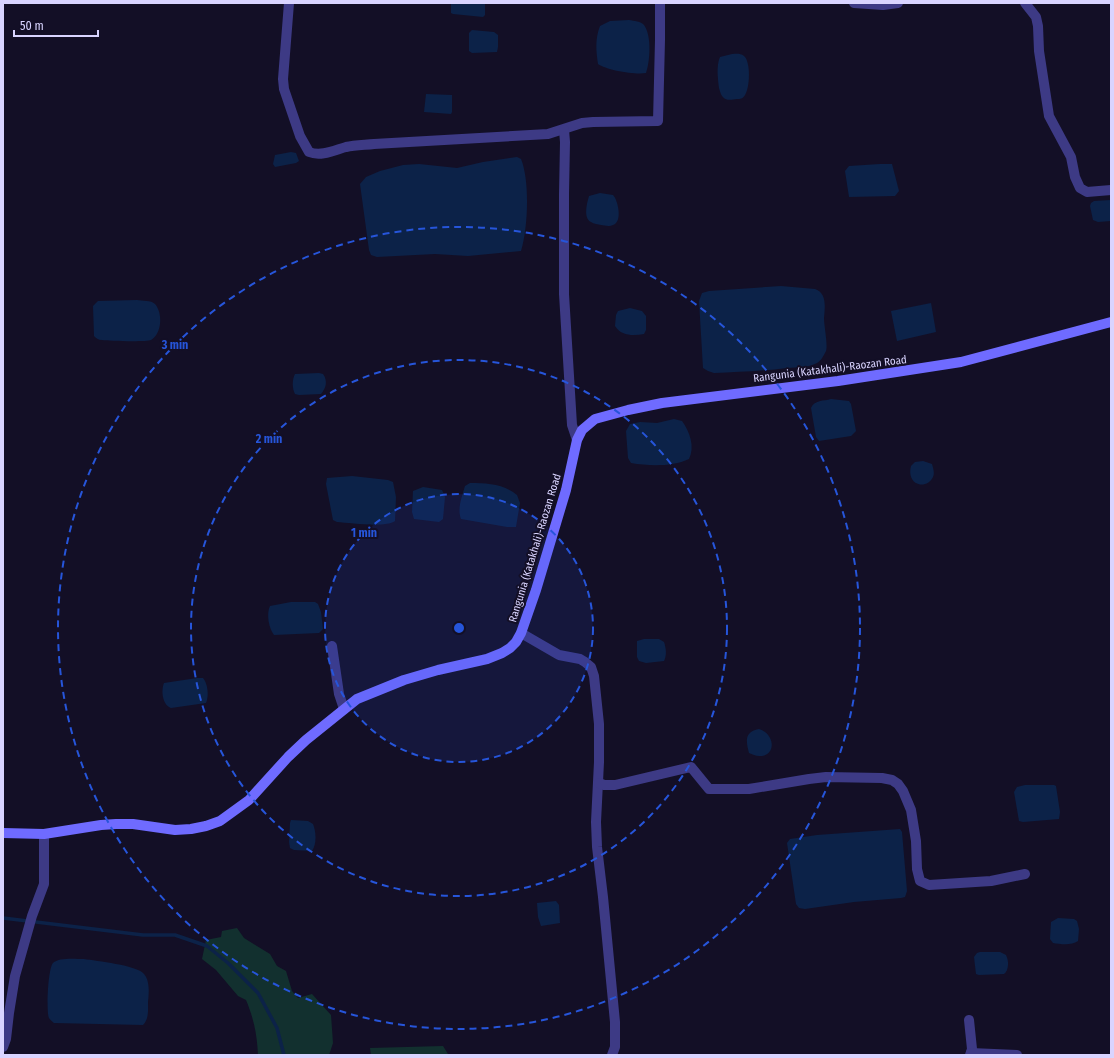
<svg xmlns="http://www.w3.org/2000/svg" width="1114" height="1058" viewBox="0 0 1114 1058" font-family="'Fira Sans Condensed',sans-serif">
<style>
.green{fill:#12302f}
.water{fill:#0c2248}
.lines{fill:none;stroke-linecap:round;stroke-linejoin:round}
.stream{stroke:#0c2248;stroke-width:3.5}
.minor{stroke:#3d3a85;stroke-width:10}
.secondary{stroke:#6f6bff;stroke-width:10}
.ring{fill:none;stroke:#2655da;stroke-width:2;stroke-dasharray:7 5}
.labels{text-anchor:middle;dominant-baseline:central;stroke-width:4;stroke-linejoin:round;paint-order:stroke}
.street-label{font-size:11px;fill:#d9d4ff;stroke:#130f26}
.centre{fill:#2655da;stroke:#130f26;stroke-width:2}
.ring-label{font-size:12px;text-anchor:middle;font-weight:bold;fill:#2655da;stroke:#130f26;stroke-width:4;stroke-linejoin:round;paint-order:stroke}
</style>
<rect width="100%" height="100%" fill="#130f26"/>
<g class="green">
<path d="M237,928L244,938L270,954L277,966L286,971L292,991L298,998L312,994L331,1015L333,1043L329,1055H258C257,1035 254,1019 246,1000L238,996L216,970L202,959L206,940L221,937L222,931Z"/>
<polygon points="443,1046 448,1054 476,1055 371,1055 370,1048"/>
</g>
<g class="water">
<polygon points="451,3 485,3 485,15 483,17 453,14 451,13"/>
<path d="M629,20C634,21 641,21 644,25C652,36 650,62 646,73C635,75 606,70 598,64C596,50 595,39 600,26L610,21Z"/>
<polygon points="472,30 494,32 498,35 498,47 497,52 472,53 469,51 469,33"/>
<path d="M732,54C736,54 740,53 744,56C751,62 750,88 745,95C743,99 740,99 737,99C726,101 722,100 719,88C718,79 716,66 720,57Z"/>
<polygon points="426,94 452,95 452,112 451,114 424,112"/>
<polygon points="291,152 296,153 299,161 296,163 275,167 273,164 275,155"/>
<path d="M517,157L521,159C530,181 528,228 521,251L468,256L435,254L377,257L371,255L369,250L360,184L366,177L380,171L403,165L419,164L457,168L483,162Z"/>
<polygon points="880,164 892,164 899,191 895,196 849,197 845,171 849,166"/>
<path d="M600,193L613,195C618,200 623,222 613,225C609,227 604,225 601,225C598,224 594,224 591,222C583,218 587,203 589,196Z"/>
<polygon points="1111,200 1111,221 1098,222 1093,220 1090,206 1091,203 1094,201"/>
<path d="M781,286L815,289C827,293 825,307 824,318C824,326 828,345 826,351C824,355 821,361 817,363C808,368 797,367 787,368C763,371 738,372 714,373L708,371L703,368L699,301L702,293L709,291Z"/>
<path d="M137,300C142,301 151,300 155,304C163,313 162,334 151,340C147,342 108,341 102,340C98,340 96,338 94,336L93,306L98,301Z"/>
<polygon points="931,303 936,332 897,341 891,311"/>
<path d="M630,308L642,311L646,316V330L644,334C633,336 621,336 615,326L616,315L618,311Z"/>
<path d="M319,373L323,374C328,381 326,388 321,394L299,395L295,394C292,388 292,380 295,374Z"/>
<path d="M831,399L849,401L851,404L856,431L851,436L819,441L816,437L811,408C814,400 824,401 831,399Z"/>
<path d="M674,419L682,421C690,432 695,447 689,459C672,467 649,466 631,463L628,458L626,431L630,424L640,422L657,423Z"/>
<path d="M923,461L932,464C933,468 935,473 933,477C927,490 906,486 911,466L915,462Z"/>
<path d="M352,476L388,480L393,482L396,497L395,521C385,528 351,523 337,522L333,520L326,484L327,478Z"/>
<path d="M470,483C487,483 504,484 517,495L520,503L516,527H507L461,519C457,509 462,496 465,486Z"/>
<polygon points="423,487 442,490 445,497 443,519 439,522 414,519 412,512 413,491"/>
<path d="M291,602H315L318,604L321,612L323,629L319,633L274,635C269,629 266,614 270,606Z"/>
<path d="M644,639H659L664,642C666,648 667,655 664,661L646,663L639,661L637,657V641Z"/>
<path d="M197,678H203C208,684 209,696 206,703L171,708C162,705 161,690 164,683Z"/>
<path d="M759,729C776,734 776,757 759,756C756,756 752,754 749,753C746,741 744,732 759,729Z"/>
<polygon points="1025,785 1054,785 1056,786 1060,812 1059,819 1023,822 1019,821 1014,792 1017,787"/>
<path d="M291,820L308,821L313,824C316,831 317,844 312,851L294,850L290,848L289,842L290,823Z"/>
<polygon points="900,829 902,832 907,891 905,897 901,898 854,902 805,909 799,908 796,904 787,843 790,839 817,835"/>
<polygon points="556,901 559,905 560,923 541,926 538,917 537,903"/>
<path d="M1058,918L1074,919L1077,921L1079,929L1078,941C1071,946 1060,944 1053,943L1050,939L1051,922Z"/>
<path d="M980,952H1000L1006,955C1009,961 1009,970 1004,974L979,975L976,974L974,957L977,953Z"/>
<path d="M84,959C96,961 137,965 144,974C150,981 149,993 148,1002C148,1010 149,1019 143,1025L54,1023C52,1021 50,1020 49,1018C46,1012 48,968 53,963C59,957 76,959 84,959Z"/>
</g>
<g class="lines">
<polyline class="stream" points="3,918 143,935 175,935 207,946 228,963 258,993 277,1028 284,1055"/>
<g class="minor">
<path d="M289,3L283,79L284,89L300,136L309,152C321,157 335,150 346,147C355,145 365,145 374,144L548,134L582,123L593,122L658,121L660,40V3"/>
<polyline points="854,3 883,5 898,3"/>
<polyline points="1025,3 1036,17 1038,26 1039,51 1049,116 1071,157 1075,177 1080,188 1087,192 1111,190"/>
<polyline points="564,130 565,142 564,194 564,294 572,425 577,440"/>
<polyline points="521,633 559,655 580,659 585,662 591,667 594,676 599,724 599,762 596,822 597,847 603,897 615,1022 615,1047 612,1055"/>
<polyline points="332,646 339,694 344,709"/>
<polyline points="599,783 604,785 615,785 691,767 709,789 749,789 809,779 826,777 882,778 892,780 898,784 903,791 911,810 916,841 917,869 920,881 929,885 991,881 1025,874"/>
<polyline points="969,1020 972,1049 970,1055"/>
<polyline points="3,1047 6,1039 9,1013 15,976 32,916 44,884 44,834"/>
<polyline points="971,1053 1017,1055"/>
</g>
<polyline class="secondary" points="3,833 44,834 101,825 116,824 133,824 175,830 191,829 206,826 220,821 249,800 288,757 306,740 357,699 404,680 438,670 487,659 502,653 510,648 516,642 521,633 536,590 566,490 577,440 582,430 595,419 628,410 662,403 838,381 961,362 1111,322"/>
</g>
<circle cx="459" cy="628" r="134" fill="#2655da" fill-opacity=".12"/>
<g class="ring">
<circle cx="459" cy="628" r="134"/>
<circle cx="459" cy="628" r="268"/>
<circle cx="459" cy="628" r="401"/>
</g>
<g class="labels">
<g class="street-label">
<text transform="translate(830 369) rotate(-7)">Rangunia (Katakhali)-Raozan Road</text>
<text transform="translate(535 548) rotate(-73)">Rangunia (Katakhali)-Raozan Road</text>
</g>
</g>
<circle cx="459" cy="628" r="6" class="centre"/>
<g class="ring-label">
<text x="175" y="349">3 min</text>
<text x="269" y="443">2 min</text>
<text x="364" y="537">1 min</text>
</g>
<rect width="1114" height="1058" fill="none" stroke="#d9d4ff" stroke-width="8"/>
<path d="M14 30v6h84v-6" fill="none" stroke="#d9d4ff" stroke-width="2"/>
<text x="20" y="30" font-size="12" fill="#d9d4ff" stroke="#130f26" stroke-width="3" paint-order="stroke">50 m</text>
</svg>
